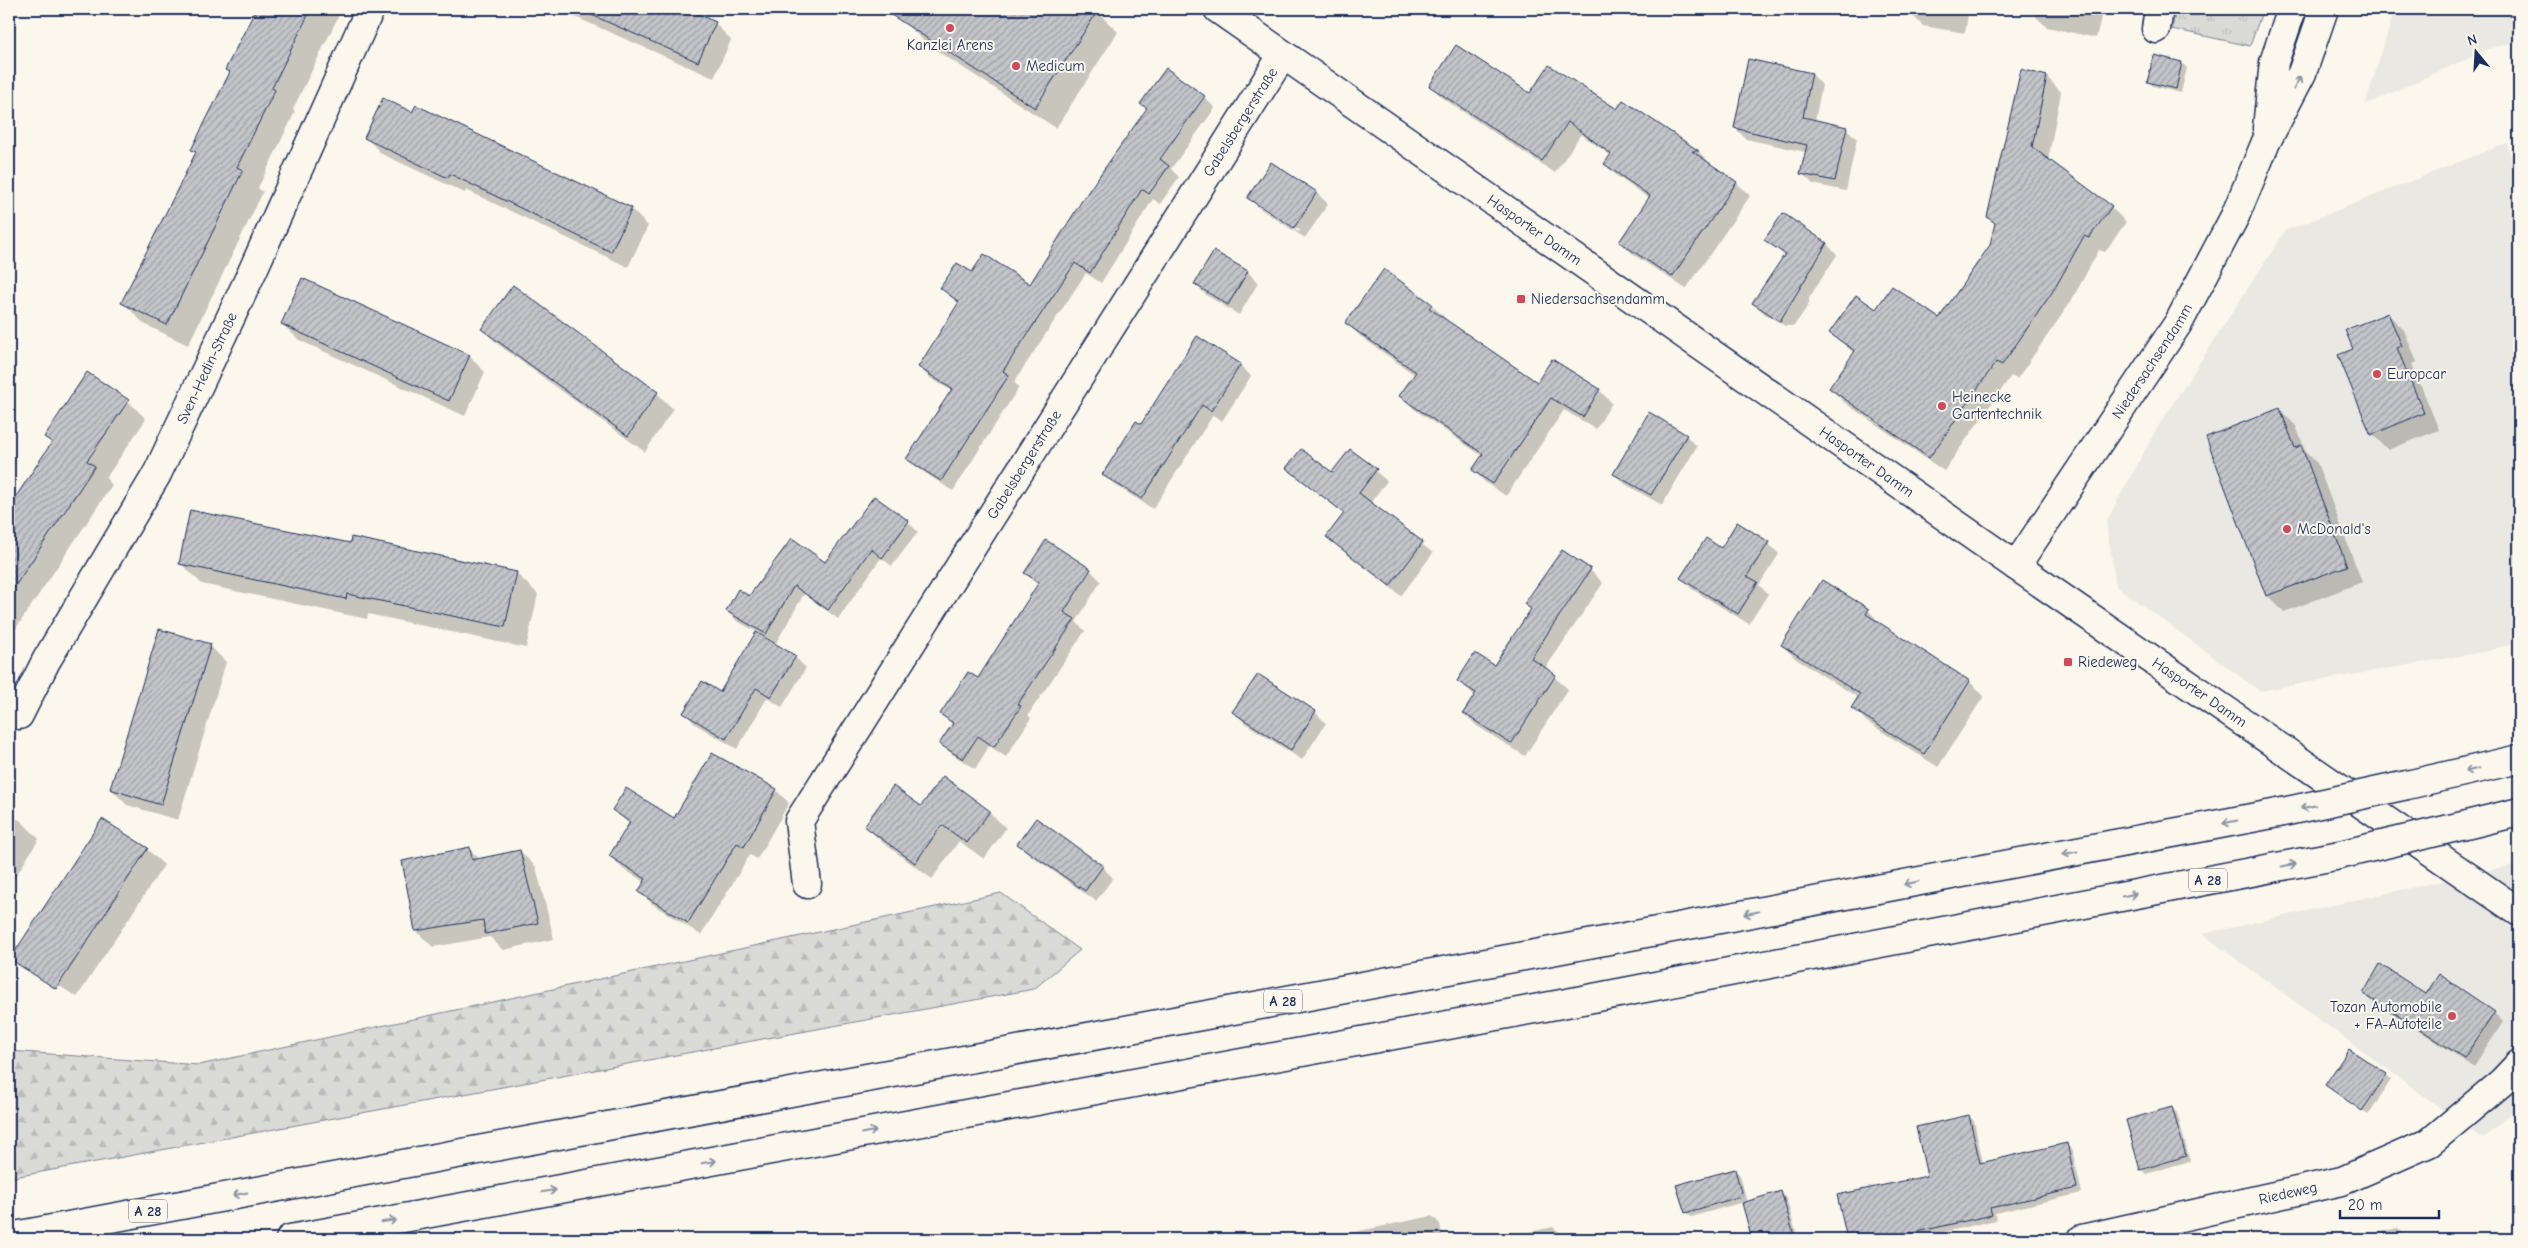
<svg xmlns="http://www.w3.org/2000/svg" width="2528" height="1248" viewBox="0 0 2528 1248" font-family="'Comic Neue',sans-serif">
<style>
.built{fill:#eae8e2}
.grass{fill:url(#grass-tufts);stroke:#7a849a}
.forest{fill:url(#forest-firs);stroke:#7a849a}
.shadow{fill:#0003;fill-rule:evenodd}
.building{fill:url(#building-hatch);stroke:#1b2f5e}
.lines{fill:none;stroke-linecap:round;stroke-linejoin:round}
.minor-casing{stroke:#1b2f5e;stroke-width:31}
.major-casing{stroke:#1b2f5e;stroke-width:31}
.highway-casing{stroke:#1b2f5e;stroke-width:31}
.minor{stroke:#fbf7ec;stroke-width:28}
.major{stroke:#fbf7ec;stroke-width:28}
.highway{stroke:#fbf7ec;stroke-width:28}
.highway-bridge-casing{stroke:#1b2f5e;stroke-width:31;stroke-linecap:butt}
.highway-bridge{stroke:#fbf7ec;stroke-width:28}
.oneway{stroke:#8b93a5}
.poi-dot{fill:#d1495b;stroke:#fbf7ec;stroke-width:2}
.labels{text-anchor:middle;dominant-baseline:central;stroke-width:4;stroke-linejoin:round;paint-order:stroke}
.shield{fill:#fbf7ec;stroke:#5e6b89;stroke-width:1}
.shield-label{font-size:14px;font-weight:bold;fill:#1b2f5e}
.poi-label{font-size:15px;fill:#1b2f5e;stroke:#fbf7ec;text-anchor:start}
.street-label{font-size:15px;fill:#1b2f5e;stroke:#fbf7ec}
</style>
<defs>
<pattern id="grass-tufts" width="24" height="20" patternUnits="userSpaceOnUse" patternTransform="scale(1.25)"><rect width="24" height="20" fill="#dadad7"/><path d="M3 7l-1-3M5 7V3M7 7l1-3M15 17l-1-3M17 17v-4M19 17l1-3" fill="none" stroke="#babbbb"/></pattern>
<pattern id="forest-firs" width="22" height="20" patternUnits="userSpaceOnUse" patternTransform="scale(1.25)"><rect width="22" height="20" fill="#dadad7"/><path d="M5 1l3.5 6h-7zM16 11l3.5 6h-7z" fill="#babbbb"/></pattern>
<pattern id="building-hatch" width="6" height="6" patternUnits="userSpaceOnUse" patternTransform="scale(1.25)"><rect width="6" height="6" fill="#c3c5c9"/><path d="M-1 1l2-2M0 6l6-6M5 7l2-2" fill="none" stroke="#9ea0a6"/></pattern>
</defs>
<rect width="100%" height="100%" fill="#fbf7ec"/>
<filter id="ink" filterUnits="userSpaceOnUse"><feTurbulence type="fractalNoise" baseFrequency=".02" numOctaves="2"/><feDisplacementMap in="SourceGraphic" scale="10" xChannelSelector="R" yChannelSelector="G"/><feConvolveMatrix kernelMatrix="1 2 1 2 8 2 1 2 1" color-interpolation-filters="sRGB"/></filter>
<g filter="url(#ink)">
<g class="built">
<polygon points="2395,9 2519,9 2519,41 2491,48 2365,105"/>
<polygon points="2507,143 2519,183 2519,641 2488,651 2260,691 2116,586 2106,522 2156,430 2285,231"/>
<polygon points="2519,864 2519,1105 2483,1139 2202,934"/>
</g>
<polygon class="grass" points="2176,9 2263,9 2250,46 2172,29"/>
<polygon class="forest" points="1001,893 1080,950 1034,989 9,1178 9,1051 199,1065"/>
<g class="shadow">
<polygon points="257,9 342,9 293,109 295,112 258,188 263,192 188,345 144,324 123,302 197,153 193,149 230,73 227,70"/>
<polygon points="557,9 683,9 715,23 731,40 714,78"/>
<polygon points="916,9 1094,9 1118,32 1056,128 928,45 906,24"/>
<polygon points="1358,9 1370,9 1367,14"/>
<polygon points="1913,9 1969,9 1965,33 1923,26 1912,15"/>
<polygon points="2038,9 2103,9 2096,38 2047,27 2036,17"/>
<polygon points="2182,63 2187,68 2181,93 2153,86 2148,81"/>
<polygon points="1812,74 1822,85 1815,121 1846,128 1857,139 1846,191 1813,184 1802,173 1806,152 1746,139 1735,128"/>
<polygon points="2047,77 2061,92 2048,160 2111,207 2126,222 2105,252 2099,250 2070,303 2017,379 2011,376 1944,471 1845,403 1830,388 1855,354 1831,333 1877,311 1940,320 1991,246 1996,224 1989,217"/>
<polygon points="1431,86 1530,95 1617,111 1624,102 1699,152 1710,163 1708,163 1737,183 1750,196 1686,289 1634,255 1621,242 1650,199 1618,177 1605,164 1611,156 1581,134 1555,173 1444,99"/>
<polygon points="1204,97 1215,108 1171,169 1179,177 1160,204 1153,199 1101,283 1086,273 1014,382 1019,387 953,491 919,469 908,458 952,391 930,378 919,367 959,304 941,288 972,274 1030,286 1147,110 1142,104"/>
<polygon points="416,106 631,209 648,226 628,267 466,190 465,193 382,154 366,138 413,114"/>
<path d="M1271,164L1317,193L1328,204L1305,238L1260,209L1249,198ZM1260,205L1300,230L1299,232L1260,208Z"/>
<polygon points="1783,214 1827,244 1837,255 1809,298 1809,304 1794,326 1785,326 1765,314 1754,303 1785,256 1766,240"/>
<polygon points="1214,253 1248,272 1258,283 1239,315 1206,295 1195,284"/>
<polygon points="1384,271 1432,305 1445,318 1443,320 1538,384 1599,390 1612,403 1596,429 1564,410 1506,496 1486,483 1473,470 1482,456 1414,409 1401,396 1415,375 1360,336 1347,323"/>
<polygon points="2388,314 2404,330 2417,362 2412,364 2439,430 2388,450 2372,434 2354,350"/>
<polygon points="282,324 469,356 485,372 465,416 299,340"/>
<polygon points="482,329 657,393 673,409 645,452 499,345"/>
<polygon points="1240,365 1251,376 1222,421 1213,415 1153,509 1115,485 1104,474 1141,426"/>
<polygon points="128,401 146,419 106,478 112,485 9,639 9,508 52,444 45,436"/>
<polygon points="2280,410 2296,426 2306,452 2317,463 2362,582 2284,612 2267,595"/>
<polygon points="1686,436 1697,446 1662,505 1625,484 1615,473"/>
<polygon points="1351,451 1387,481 1370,503 1433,553 1401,596 1327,537 1345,514 1288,468 1333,474"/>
<polygon points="908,522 918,532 892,566 881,558 838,619 804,594 776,643 759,633 758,635 795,657 806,668 782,707 767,698 737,749 695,724 685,713 720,694 757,632 737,621 727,611 750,597 826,564"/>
<polygon points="1768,543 1779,554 1759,585 1768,594 1749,624 1692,589 1682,578 1722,549"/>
<polygon points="351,545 516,573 538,594 526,648 368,614 367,619 202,584 180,563"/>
<polygon points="1090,570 1101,581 1076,622 1085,631 1028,715 1031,718 1006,757 989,746 975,769 952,754 941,743 953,725 942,714 978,680 1038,585 1026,573"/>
<polygon points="1590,570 1603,583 1545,669 1568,689 1525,756 1477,726 1464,713 1475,696 1459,680 1494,666 1532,610 1526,604"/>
<polygon points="1868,610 1882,625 1970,682 1984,696 1938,767 1867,722 1853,708 1859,698 1796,659 1782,645"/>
<polygon points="210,646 226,662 178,820 127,805 111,789"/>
<polygon points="1234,712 1315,712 1326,723 1302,760 1245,723"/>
<polygon points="776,790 789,803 757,859 750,855 701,935 652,904 639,891 645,882 623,869 610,856 630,825 614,810 675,820"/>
<polygon points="921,808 989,812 1006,828 984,859 959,841 932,879 882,842 866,826"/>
<polygon points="9,814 21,821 39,839 9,887"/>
<polygon points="1019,844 1102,867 1113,878 1096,901 1030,855"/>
<polygon points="147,849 164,865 77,997 32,969"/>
<polygon points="469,849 480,859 520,851 536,867 554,939 503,950 490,937 433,947 416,931"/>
<polygon points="2365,994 2426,996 2494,1013 2503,1022 2474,1067 2408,1023 2374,1003"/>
<polygon points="2386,1075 2391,1080 2368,1115 2326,1085"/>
<polygon points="2172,1108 2177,1113 2190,1161 2146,1174 2141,1169"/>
<polygon points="1969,1116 1974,1121 1983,1163 2067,1145 2072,1150 2082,1193 1995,1213 1996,1220 1915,1239 1848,1239 1838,1196 1929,1177"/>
<polygon points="1734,1170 1740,1175 1747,1202 1780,1192 1786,1198 1798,1239 1753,1239 1743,1202 1691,1217 1686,1212"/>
<polygon points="1432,1216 1440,1224 1443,1239 1321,1239"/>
<polygon points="1553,1227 1559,1232 1560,1239 1497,1239"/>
<polygon points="2397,1228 2402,1233 2404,1239 2353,1239"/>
<polygon points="1697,1235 1701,1239 1681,1239"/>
</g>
<g class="building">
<polygon points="256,9 311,9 272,88 275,90 237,167 243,170 167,325 121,303 196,152 191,150 230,72 225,70"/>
<polygon points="578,9 686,9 716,22 698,62"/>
<polygon points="882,9 1099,9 1035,108"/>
<polygon points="1456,45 1530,93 1549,65 1617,109 1623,100 1699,151 1692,151 1737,182 1672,277 1619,242 1650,196 1604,164 1611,154 1568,122 1542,161 1429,86"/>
<polygon points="2154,55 2182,62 2176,89 2147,82"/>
<polygon points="1748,59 1812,73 1803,117 1847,127 1835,181 1800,174 1807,145 1734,128"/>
<polygon points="1166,68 1205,96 1160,159 1169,166 1149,194 1142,189 1090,273 1075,263 1003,371 1009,375 941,481 906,459 952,389 918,367 959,302 940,288 957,263 972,272 984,254 1030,284 1083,199 1147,108 1140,104"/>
<polygon points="2021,69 2047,76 2032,147 2112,206 2089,238 2084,236 2055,288 2002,365 1996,362 1929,458 1829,388 1855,351 1829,333 1856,295 1876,309 1892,286 1939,318 1990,245 1995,223 1987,217"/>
<polygon points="383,98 412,112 416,105 632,208 611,252 450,174 448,178 364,138"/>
<polygon points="1271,162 1317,192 1294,228 1247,198"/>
<polygon points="1783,213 1827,243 1780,321 1752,303 1785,254 1764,240"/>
<polygon points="1214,251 1248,271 1228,305 1194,284"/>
<polygon points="1384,269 1432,304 1429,308 1537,382 1552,359 1600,389 1583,417 1551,398 1493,484 1472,470 1483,454 1399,396 1416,372 1345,323"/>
<polygon points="302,278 470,355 449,401 281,324"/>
<polygon points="513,285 658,392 628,436 481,329"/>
<polygon points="2388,313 2402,346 2397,348 2424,413 2371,435 2338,355 2353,349 2345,330"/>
<polygon points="1197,336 1241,364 1211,411 1202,405 1142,499 1102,475 1136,421 1141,424"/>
<polygon points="87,372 129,400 87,461 95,466 9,595 9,507 52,442 44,437"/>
<polygon points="2280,408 2295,448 2301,445 2347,566 2266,596 2206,437"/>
<polygon points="1649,412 1687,435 1651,495 1613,474"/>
<polygon points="1301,449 1332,472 1350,449 1377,469 1359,493 1423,542 1390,586 1326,537 1344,513 1286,468"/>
<polygon points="874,496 909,521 882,558 871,549 828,610 794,586 766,634 726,611 738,589 749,596 792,538 825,562"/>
<polygon points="190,510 350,543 351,537 517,572 505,627 347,594 346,599 179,564"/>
<polygon points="1737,522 1769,542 1747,576 1758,582 1738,614 1680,578 1706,538 1721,548"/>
<polygon points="1046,540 1091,569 1064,612 1075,619 1018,704 1021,706 994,747 978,736 963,759 939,744 953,723 940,714 968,672 978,678 1039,582 1024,573"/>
<polygon points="1562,550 1591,569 1531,658 1556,675 1511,744 1463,713 1476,693 1457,681 1475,653 1494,665 1531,609 1524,604"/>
<polygon points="1822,580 1869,609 1866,614 1970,681 1924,754 1851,708 1860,694 1781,645"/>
<polygon points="159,629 211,644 161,805 110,789"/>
<polygon points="756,632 796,656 771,697 756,688 726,739 683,713 702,681 720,692"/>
<polygon points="1258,674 1316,711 1291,750 1232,712"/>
<polygon points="712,753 777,789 744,847 737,843 688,923 638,892 646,879 609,856 630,822 612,810 626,788 674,818"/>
<polygon points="943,776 990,811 967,843 942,825 915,863 864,826 893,786 921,806"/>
<polygon points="1036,818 1103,866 1085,891 1017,844"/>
<polygon points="102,819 148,848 56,989 10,959"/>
<polygon points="470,847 472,860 520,850 538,923 485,934 483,920 415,931 402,861"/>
<polygon points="2380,964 2426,994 2439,974 2495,1012 2464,1058 2397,1014 2363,994"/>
<polygon points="2349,1049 2387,1074 2362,1111 2325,1085"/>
<polygon points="2172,1107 2186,1156 2140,1170 2126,1120"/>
<polygon points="1969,1115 1980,1163 2067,1143 2077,1188 1990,1208 1992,1215 1886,1239 1847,1239 1837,1195 1927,1176 1916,1127"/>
<polygon points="1735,1169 1742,1196 1685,1213 1676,1185"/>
<polygon points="1781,1191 1795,1239 1752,1239 1742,1203"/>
</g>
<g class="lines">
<defs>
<g id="minor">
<polyline points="2156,29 2159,9"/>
<path id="s1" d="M19,715L46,661L157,474L253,270L370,9"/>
<path id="s2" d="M807,884L799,821L1282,56"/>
<path id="s3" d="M2082,1239L2342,1181L2429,1143L2502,1082L2519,1064"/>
</g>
<g id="major">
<path id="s4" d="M1218,9L2016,566L2519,912"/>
<polyline points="2267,128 2274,62 2292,9"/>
<path id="s5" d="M2016,566L2179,322L2235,216L2266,142L2302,73L2324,9"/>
</g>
<g id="highway">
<polyline points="2407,785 2519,759"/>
<polyline points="2466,825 2519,812"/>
<polyline points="9,1237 1562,949 2278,813"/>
<polyline points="290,1239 1572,1002 2335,856"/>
</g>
</defs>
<use href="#minor" class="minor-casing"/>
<use href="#major" class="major-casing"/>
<use href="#highway" class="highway-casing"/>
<use href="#minor" class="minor"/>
<use href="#major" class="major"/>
<use href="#highway" class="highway"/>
<defs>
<g id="highway-bridge">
<polyline points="2278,813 2407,785"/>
<polyline points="2335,856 2466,825"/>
</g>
</defs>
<use href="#highway-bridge" class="highway-bridge-casing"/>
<use href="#highway-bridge" class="highway-bridge"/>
</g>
<defs><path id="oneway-shaft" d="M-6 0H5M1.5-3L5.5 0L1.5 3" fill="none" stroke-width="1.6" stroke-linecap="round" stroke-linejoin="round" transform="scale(1.25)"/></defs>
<g class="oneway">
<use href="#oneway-shaft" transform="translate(2297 83) rotate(-62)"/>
<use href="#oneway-shaft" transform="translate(2472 770) rotate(167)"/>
<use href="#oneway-shaft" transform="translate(2308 807) rotate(168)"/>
<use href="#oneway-shaft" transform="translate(2230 822) rotate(169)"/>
<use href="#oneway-shaft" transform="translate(2070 853) rotate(169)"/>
<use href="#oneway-shaft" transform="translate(2289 865) rotate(-11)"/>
<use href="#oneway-shaft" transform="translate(1911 883) rotate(169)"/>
<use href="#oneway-shaft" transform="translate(2129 895) rotate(-11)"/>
<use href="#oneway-shaft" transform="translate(1751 913) rotate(169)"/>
<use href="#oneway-shaft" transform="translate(869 1132) rotate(-10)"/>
<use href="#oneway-shaft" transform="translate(709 1162) rotate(-10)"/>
<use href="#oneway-shaft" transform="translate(549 1191) rotate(-10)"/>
<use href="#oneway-shaft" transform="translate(240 1194) rotate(169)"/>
<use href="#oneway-shaft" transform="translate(389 1221) rotate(-10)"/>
</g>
</g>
<g class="poi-dot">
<circle cx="950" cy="28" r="5"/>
<circle cx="1016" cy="66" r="5"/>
<rect x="1516" y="294" width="10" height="10" rx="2.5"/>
<circle cx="2377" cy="374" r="5"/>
<circle cx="1942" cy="406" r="5"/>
<circle cx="2287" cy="529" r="5"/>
<rect x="2063" y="657" width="10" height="10" rx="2.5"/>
<circle cx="2452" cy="1016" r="5"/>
</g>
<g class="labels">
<g class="shield">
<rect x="2189" y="868.5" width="38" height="23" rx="4"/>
<rect x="1264" y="989.5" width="38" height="23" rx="4"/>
<rect x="129" y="1199.5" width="38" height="23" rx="4"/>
</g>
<g class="shield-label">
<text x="2208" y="880">A 28</text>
<text x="1283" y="1001">A 28</text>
<text x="148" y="1211">A 28</text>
</g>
<g class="poi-label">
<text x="950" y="45" text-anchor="middle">Kanzlei Arens</text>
<text x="1026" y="66">Medicum</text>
<text x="1531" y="299">Niedersachsendamm</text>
<text x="2387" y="374">Europcar</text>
<text x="1952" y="397">Heinecke<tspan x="1952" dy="17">Gartentechnik</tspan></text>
<text x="2297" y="529">McDonald's</text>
<text x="2078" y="662">Riedeweg</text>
<text x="2442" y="1007" text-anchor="end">Tozan Automobile<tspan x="2442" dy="17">+ FA-Autoteile</tspan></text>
</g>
<g class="street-label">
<text stroke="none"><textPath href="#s2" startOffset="890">Gabelsbergerstraße</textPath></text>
<text stroke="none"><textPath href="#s4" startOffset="386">Hasporter Damm</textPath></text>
<text stroke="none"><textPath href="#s5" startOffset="246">Niedersachsendamm</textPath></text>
<text stroke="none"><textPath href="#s1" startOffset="395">Sven-Hedin-Straße</textPath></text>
<text stroke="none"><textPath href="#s4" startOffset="791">Hasporter Damm</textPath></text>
<text stroke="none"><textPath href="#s2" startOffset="485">Gabelsbergerstraße</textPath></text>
<text stroke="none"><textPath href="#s4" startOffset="1196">Hasporter Damm</textPath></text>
<text stroke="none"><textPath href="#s3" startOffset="211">Riedeweg</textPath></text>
</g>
</g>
<rect width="2528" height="1248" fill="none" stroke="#fbf7ec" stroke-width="30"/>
<rect x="15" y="15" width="2498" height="1218" fill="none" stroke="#1b2f5e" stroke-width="2" filter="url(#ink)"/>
<g transform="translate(2476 52) rotate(342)" stroke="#fbf7ec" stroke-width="4" paint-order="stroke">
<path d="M0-4L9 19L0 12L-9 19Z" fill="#1b2f5e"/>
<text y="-8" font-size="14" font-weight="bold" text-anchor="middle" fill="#1b2f5e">N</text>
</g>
<path d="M2340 1210v8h99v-8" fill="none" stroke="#1b2f5e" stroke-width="2.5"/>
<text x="2348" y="1210" font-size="15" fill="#1b2f5e" stroke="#fbf7ec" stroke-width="4" paint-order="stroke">20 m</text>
</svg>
